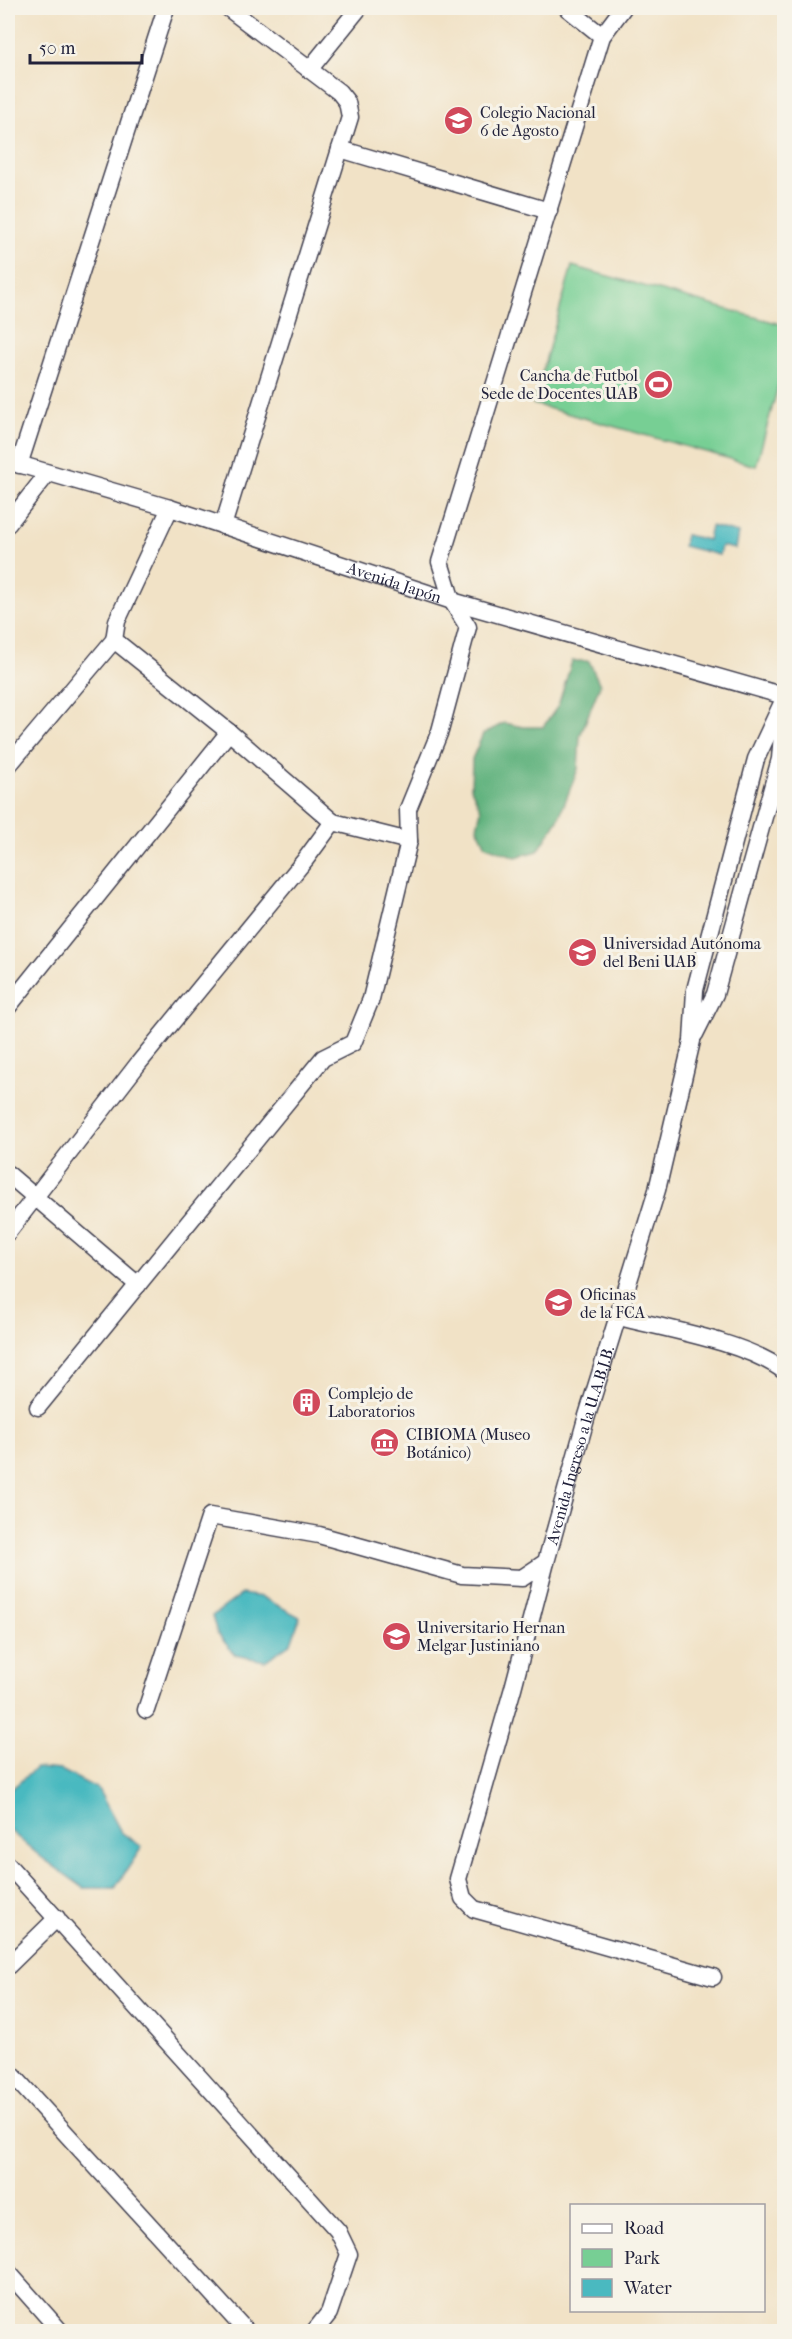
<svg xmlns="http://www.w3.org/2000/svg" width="792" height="2339" viewBox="0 0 792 2339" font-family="'IM FELL French Canon',serif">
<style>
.green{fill:#77cf94;stroke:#4c7868;stroke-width:1.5}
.forest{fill:#61b27e;stroke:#426a5c;stroke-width:1.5}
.water{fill:#4ab9c0;stroke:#366e7e;stroke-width:1.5}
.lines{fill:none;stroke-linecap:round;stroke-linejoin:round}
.minor-casing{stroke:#413f50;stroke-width:19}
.minor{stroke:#fff;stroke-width:16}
.labels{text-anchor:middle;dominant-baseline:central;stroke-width:6;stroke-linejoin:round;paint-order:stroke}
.poi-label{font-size:16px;fill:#22223b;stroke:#f7f3e8;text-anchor:start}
.street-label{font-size:16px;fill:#22223b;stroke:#f7f3e8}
</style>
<rect width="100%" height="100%" fill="#f7f3e8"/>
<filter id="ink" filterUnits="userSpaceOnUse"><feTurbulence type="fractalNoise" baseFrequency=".0167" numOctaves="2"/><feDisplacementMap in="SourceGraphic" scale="12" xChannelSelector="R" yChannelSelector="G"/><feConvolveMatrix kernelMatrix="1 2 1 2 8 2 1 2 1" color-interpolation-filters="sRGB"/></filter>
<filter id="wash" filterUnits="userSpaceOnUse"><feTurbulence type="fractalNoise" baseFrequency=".008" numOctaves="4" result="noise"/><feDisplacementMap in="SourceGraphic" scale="24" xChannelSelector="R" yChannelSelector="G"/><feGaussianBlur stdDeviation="1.35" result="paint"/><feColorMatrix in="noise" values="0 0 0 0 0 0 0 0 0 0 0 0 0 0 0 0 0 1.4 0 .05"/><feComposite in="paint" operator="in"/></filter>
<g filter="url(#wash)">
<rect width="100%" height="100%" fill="#f1e2c6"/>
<polygon class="green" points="572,266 784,325 784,365 756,466 533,404"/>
<polygon class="forest" points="572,661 589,661 600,685 580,736 578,769 558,820 538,851 516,857 486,846 477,827 481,810 471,788 472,759 483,734 504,723 523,727 543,727 558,706"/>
<g class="water">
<polygon points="711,526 738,533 735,549 721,546 719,555 683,546 686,535 708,540"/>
<polygon points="242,1594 262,1597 300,1617 291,1643 265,1661 235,1655 217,1633 212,1616"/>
<polygon points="36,1768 61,1770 98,1789 121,1832 142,1847 115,1888 84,1888 41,1857 8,1829 8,1792"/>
</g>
</g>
<g filter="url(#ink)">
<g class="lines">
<defs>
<g id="minor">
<polyline points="567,8 602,36"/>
<polyline points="309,70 359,8"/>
<polyline points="340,149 549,211"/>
<path id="s1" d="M8,461L170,508L452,601L784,696"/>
<polyline points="19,465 166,8"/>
<polyline points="8,524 48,473"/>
<polyline points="223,526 350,117 347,102 339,92 228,8"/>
<polyline points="114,640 229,732 333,822"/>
<polyline points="8,766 114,640 117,621 170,508"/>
<polyline points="8,1007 229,732"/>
<polyline points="695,1034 715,994 780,759 784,709"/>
<polyline points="8,1174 138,1285"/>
<polyline points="8,1232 138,1064 305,860 333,822 409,841"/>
<path d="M619,1317C667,1329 746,1342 784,1371"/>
<polyline points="38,1407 323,1058 353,1043 371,999 409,841 408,809 440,731 468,627 452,601 440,562 602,36 623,8"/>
<polyline points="546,1562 513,1688 458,1879 463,1898 474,1909 713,1977"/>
<path id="s2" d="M146,1710L210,1516L319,1535L462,1575L522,1578L546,1562L586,1419L657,1190L692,1041L695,990L756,759L784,699"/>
<polyline points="8,1865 338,2231 349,2254 329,2313 314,2332"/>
<polyline points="8,1966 57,1918"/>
<polyline points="8,2070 247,2332"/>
<polyline points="8,2272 61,2332"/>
</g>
</defs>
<use href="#minor" class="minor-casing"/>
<use href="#minor" class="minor"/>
</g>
</g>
<defs>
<symbol id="school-disc" viewBox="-11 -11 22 22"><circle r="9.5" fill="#d1495b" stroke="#f7f3e8"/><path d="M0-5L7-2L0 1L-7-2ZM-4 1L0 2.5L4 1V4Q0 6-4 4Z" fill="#fff"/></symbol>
<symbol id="stadium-disc" viewBox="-11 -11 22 22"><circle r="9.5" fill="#d1495b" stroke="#f7f3e8"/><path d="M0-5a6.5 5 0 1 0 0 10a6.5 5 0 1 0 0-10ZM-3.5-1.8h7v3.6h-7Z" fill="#fff"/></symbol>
<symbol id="university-disc" viewBox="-11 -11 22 22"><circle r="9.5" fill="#d1495b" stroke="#f7f3e8"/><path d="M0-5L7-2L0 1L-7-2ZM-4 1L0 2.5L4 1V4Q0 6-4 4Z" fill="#fff"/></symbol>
<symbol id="building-disc" viewBox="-11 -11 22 22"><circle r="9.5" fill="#d1495b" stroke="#f7f3e8"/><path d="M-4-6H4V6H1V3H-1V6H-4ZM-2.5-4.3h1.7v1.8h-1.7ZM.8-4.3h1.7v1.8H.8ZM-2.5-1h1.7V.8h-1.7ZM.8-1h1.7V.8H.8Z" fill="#fff"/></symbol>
<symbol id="museum-disc" viewBox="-11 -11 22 22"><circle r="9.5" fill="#d1495b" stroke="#f7f3e8"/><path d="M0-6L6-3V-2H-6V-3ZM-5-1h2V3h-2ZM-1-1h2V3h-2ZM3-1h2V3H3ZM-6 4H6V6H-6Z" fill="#fff"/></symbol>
</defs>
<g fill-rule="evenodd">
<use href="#school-disc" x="442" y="104" width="33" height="33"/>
<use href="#stadium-disc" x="642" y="368" width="33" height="33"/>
<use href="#university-disc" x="566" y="936" width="33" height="33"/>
<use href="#university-disc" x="542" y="1286" width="33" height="33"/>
<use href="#building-disc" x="290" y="1386" width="33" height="33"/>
<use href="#museum-disc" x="368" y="1426" width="33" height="33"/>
<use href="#university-disc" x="380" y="1620" width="33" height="33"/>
</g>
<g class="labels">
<g class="poi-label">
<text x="480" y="112">Colegio Nacional<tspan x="480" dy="18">6 de Agosto</tspan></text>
<text x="638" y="375" text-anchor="end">Cancha de Futbol<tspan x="638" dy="18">Sede de Docentes UAB</tspan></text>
<text x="603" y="943">Universidad Autónoma<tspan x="603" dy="18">del Beni UAB</tspan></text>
<text x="580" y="1294">Oficinas<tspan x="580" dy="18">de la FCA</tspan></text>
<text x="328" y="1393">Complejo de<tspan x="328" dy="18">Laboratorios</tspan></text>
<text x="406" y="1434">CIBIOMA (Museo<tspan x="406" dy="18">Botánico)</tspan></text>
<text x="417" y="1627">Universitario Hernan<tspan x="417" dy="18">Melgar Justiniano</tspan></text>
</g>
<g class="street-label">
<text stroke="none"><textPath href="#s1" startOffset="405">Avenida Japón</textPath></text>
<text stroke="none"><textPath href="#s2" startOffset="674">Avenida Ingreso a la U.A.B.J.B.</textPath></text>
</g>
</g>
<rect width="792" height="2339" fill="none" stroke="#f7f3e8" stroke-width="30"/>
<rect x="570" y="2204" width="195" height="108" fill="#f7f3e8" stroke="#a29fa3" stroke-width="1.5"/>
<rect x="582" y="2224" width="30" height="9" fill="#ffffff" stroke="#a29fa3" stroke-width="1.5"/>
<text x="624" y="2234" font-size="18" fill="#22223b">Road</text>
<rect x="582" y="2249" width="30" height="18" fill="#77cf94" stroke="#a29fa3" stroke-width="1.5"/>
<text x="624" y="2264" font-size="18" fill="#22223b">Park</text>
<rect x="582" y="2279" width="30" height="18" fill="#4ab9c0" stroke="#a29fa3" stroke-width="1.5"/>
<text x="624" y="2294" font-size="18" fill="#22223b">Water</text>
<path d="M30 54v9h112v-9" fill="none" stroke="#22223b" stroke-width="3"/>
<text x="39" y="54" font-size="18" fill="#22223b" stroke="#f7f3e8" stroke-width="4.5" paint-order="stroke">50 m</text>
</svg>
